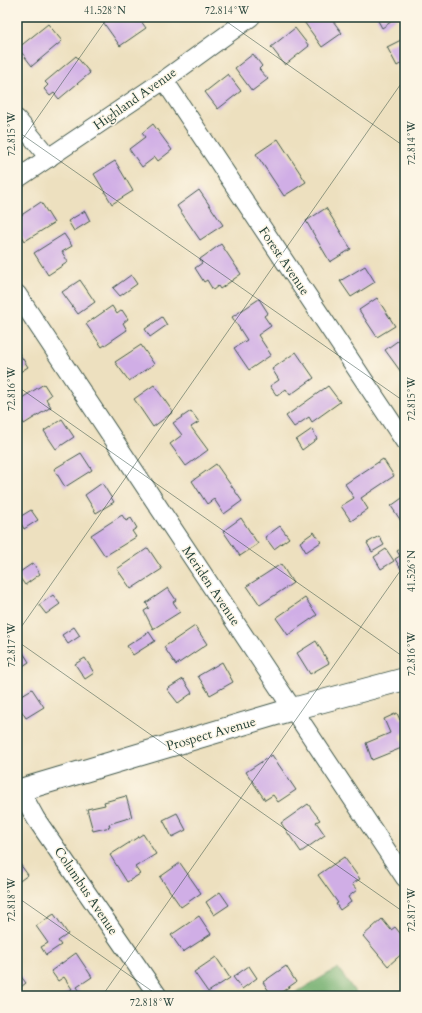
<svg xmlns="http://www.w3.org/2000/svg" width="422" height="1013" viewBox="0 0 422 1013" font-family="Cardo,serif">
<style>
.forest{fill:#72af6e;stroke:#487651}
.building{fill:#d0aee6}
.lines{fill:none;stroke-linecap:round;stroke-linejoin:round}
.minor-casing{stroke:#3e5549;stroke-width:20}
.tertiary-casing{stroke:#3e5549;stroke-width:24}
.minor{stroke:#fff;stroke-width:18}
.tertiary{stroke:#fff;stroke-width:22}
.ticks{fill:none;stroke:#1f3d34;stroke-width:1;stroke-opacity:0.45}
.labels{text-anchor:middle;dominant-baseline:central;stroke-width:3;stroke-linejoin:round;paint-order:stroke}
.street-label{font-size:13px;fill:#1f3d34;stroke:#fcf5e5}
.neatline{fill:none;stroke:#1f3d34;stroke-width:1.5}
.ticks-label{font-size:10px;text-anchor:middle;fill:#1f3d34}
</style>
<rect width="100%" height="100%" fill="#fcf5e5"/>
<filter id="ink" filterUnits="userSpaceOnUse"><feTurbulence type="fractalNoise" baseFrequency=".025" numOctaves="2"/><feDisplacementMap in="SourceGraphic" scale="8" xChannelSelector="R" yChannelSelector="G"/><feConvolveMatrix kernelMatrix="1 2 1 2 8 2 1 2 1" color-interpolation-filters="sRGB"/></filter>
<filter id="wash" filterUnits="userSpaceOnUse"><feTurbulence type="fractalNoise" baseFrequency=".012" numOctaves="4" result="noise"/><feDisplacementMap in="SourceGraphic" scale="16" xChannelSelector="R" yChannelSelector="G"/><feGaussianBlur stdDeviation="0.9" result="paint"/><feColorMatrix in="noise" values="0 0 0 0 0 0 0 0 0 0 0 0 0 0 0 0 0 1.4 0 .05"/><feComposite in="paint" operator="in"/></filter>
<g filter="url(#wash)">
<rect width="100%" height="100%" fill="#ede0bf"/>
<polygon class="forest" points="338,968 358,996 297,996 295,993"/>
<g id="blocks">
<g class="building">
<polygon points="111,17 123,17 125,19 138,17 146,28 120,46 103,22"/>
<polygon points="305,17 330,17 342,33 322,47 302,19"/>
<polygon points="376,17 398,17 382,28"/>
<polygon points="48,24 62,41 32,66 18,48"/>
<polygon points="295,28 309,46 285,65 271,47"/>
<polygon points="405,38 405,61 397,66 387,47"/>
<polygon points="253,54 262,66 259,69 268,79 252,91 235,68"/>
<polygon points="76,56 90,73 59,99 54,93 50,96 44,89 48,85 45,82"/>
<polygon points="228,74 241,91 218,109 205,92"/>
<polygon points="153,124 172,150 158,161 155,157 142,167 129,149 145,137 142,133"/>
<polygon points="278,139 306,182 284,196 256,154"/>
<polygon points="115,161 133,191 112,204 94,174"/>
<polygon points="199,190 223,225 200,240 177,206"/>
<polygon points="41,202 54,223 25,241 17,228 17,218"/>
<polygon points="326,208 351,249 330,262 306,221"/>
<polygon points="85,211 90,221 74,231 68,221"/>
<polygon points="64,234 72,246 62,252 68,262 48,275 34,253"/>
<polygon points="221,244 241,274 220,289 218,286 213,290 207,280 204,282 195,268 202,263 200,259"/>
<polygon points="365,266 375,282 351,297 340,281"/>
<polygon points="131,275 137,284 120,296 113,288"/>
<polygon points="80,280 95,302 78,314 62,292"/>
<polygon points="377,298 395,326 377,337 359,310"/>
<polygon points="259,299 268,313 264,316 271,326 258,335 271,355 249,370 234,348 247,340 232,317"/>
<polygon points="112,306 117,314 122,310 128,319 123,323 127,330 102,347 86,324"/>
<polygon points="162,317 167,325 150,337 145,329"/>
<polygon points="403,337 405,339 405,369 401,372 385,350"/>
<polygon points="141,345 154,364 129,381 115,362"/>
<polygon points="17,350 28,367 17,374"/>
<polygon points="296,352 314,378 290,395 286,389 277,396 270,386 279,380 272,369"/>
<polygon points="44,384 51,395 46,399 51,407 24,424 17,412 17,401"/>
<polygon points="154,385 173,412 153,427 134,399"/>
<polygon points="328,386 340,402 312,422 309,417 294,427 286,416"/>
<polygon points="191,411 199,422 191,427 208,450 186,466 170,444 182,435 173,423"/>
<polygon points="62,419 74,437 56,449 44,431"/>
<polygon points="312,429 317,439 302,450 296,440"/>
<polygon points="81,453 92,470 65,487 54,469"/>
<polygon points="383,459 394,476 361,498 368,509 351,521 341,506 354,498 345,484"/>
<polygon points="216,464 242,501 224,514 214,499 207,504 192,481"/>
<polygon points="102,483 114,502 96,513 85,495"/>
<polygon points="405,496 405,522 403,524 391,506"/>
<polygon points="31,510 38,520 24,529 18,518"/>
<polygon points="122,515 126,521 131,518 137,528 132,531 136,537 105,556 91,535"/>
<polygon points="241,518 258,544 240,556 223,531"/>
<polygon points="280,526 289,538 274,549 265,537"/>
<polygon points="314,532 321,542 306,552 300,542"/>
<polygon points="379,536 384,545 372,552 367,543"/>
<polygon points="405,546 405,573 404,574 395,559 400,556 397,551"/>
<polygon points="148,548 162,569 131,589 117,569"/>
<polygon points="386,549 394,561 381,569 374,557"/>
<polygon points="33,563 40,574 25,585 17,574"/>
<polygon points="281,564 293,583 260,605 247,586"/>
<polygon points="168,588 176,600 173,602 180,612 153,629 144,611 149,608 146,603"/>
<polygon points="53,595 60,604 46,614 39,605"/>
<polygon points="305,598 317,615 288,635 276,618"/>
<polygon points="195,626 207,644 176,665 164,647"/>
<polygon points="74,627 80,636 68,644 62,635"/>
<polygon points="149,632 155,641 133,655 127,646"/>
<polygon points="316,641 329,663 310,674 297,653"/>
<polygon points="17,643 29,662 17,670"/>
<polygon points="85,658 94,673 85,679 75,664"/>
<polygon points="222,662 233,682 210,695 198,676"/>
<polygon points="183,679 192,693 178,703 167,689"/>
<polygon points="32,689 44,707 26,718 17,704 17,698"/>
<polygon points="397,713 400,720 405,718 405,733 400,735 404,747 372,760 366,743 390,733 384,719"/>
<polygon points="272,755 296,790 278,802 273,795 265,800 246,772"/>
<polygon points="126,796 132,817 109,824 110,827 93,831 87,809 105,805 104,802"/>
<polygon points="308,804 320,820 316,822 325,835 301,852 281,823"/>
<polygon points="177,813 186,830 172,837 163,820"/>
<polygon points="143,834 156,854 135,867 140,874 127,882 110,855"/>
<polygon points="344,857 360,879 352,884 357,890 348,897 351,902 340,910 336,904 338,903 318,875"/>
<polygon points="17,860 28,875 17,883"/>
<polygon points="180,863 201,893 181,907 160,877"/>
<polygon points="220,892 229,905 214,915 206,902"/>
<polygon points="54,914 68,934 58,941 61,945 46,955 41,947 48,943 36,926"/>
<polygon points="199,916 211,934 183,952 171,935"/>
<polygon points="382,919 391,930 395,927 405,939 405,951 388,966 363,936"/>
<polygon points="76,953 92,977 77,987 81,993 77,996 66,996 64,994 72,989 64,977 58,981 51,971"/>
<polygon points="216,957 230,978 208,992 194,972"/>
<polygon points="249,966 257,978 242,989 233,977"/>
<polygon points="286,966 296,982 276,996 272,996 263,982"/>
<polygon points="19,974 26,983 17,990 17,975"/>
</g>
</g>
</g>
<g filter="url(#ink)">
<use href="#blocks" fill-opacity="0" stroke="#3e5549" stroke-width="1"/>
<g class="lines">
<defs>
<g id="minor">
<polyline points="164,80 405,442"/>
<polyline points="17,119 49,158"/>
<polyline points="17,179 164,80 251,17"/>
<polyline points="17,294 405,878"/>
<polyline points="20,790 36,819 158,996"/>
</g>
<polyline id="tertiary" points="17,791 293,709 405,679"/>
</defs>
<use href="#minor" class="minor-casing"/>
<use href="#tertiary" class="tertiary-casing"/>
<use href="#minor" class="minor"/>
<use href="#tertiary" class="tertiary"/>
</g>
</g>
<path class="ticks" d="M220,17L405,147M17,131L405,402M17,147L108,17M17,386L405,658M17,633L405,78M17,641L405,913M17,897L159,996M102,996L405,564"/>
<g class="labels">
<g class="street-label">
<text transform="translate(135 99) rotate(-35)">Highland Avenue</text>
<text transform="translate(284 261) rotate(56)">Forest Avenue</text>
<text transform="translate(211 586) rotate(56)">Meriden Avenue</text>
<text transform="translate(211 734) rotate(-16)">Prospect Avenue</text>
<text transform="translate(86 891) rotate(56)">Columbus Avenue</text>
</g>
</g>
<rect width="422" height="1013" fill="none" stroke="#fcf5e5" stroke-width="44"/>
<rect x="22" y="22" width="378" height="969" class="neatline"/>
<g class="ticks-label">
<text x="105" y="14">41.528°N</text>
<text x="227" y="14">72.814°W</text>
<text transform="translate(11 134) rotate(-90)" y="4">72.815°W</text>
<text transform="translate(411 143) rotate(-90)" y="4">72.814°W</text>
<text transform="translate(11 389) rotate(-90)" y="4">72.816°W</text>
<text transform="translate(411 399) rotate(-90)" y="4">72.815°W</text>
<text transform="translate(411 571) rotate(-90)" y="4">41.526°N</text>
<text transform="translate(11 645) rotate(-90)" y="4">72.817°W</text>
<text transform="translate(411 654) rotate(-90)" y="4">72.816°W</text>
<text transform="translate(11 900) rotate(-90)" y="4">72.818°W</text>
<text transform="translate(411 910) rotate(-90)" y="4">72.817°W</text>
<text x="152" y="1006">72.818°W</text>
</g>
</svg>
